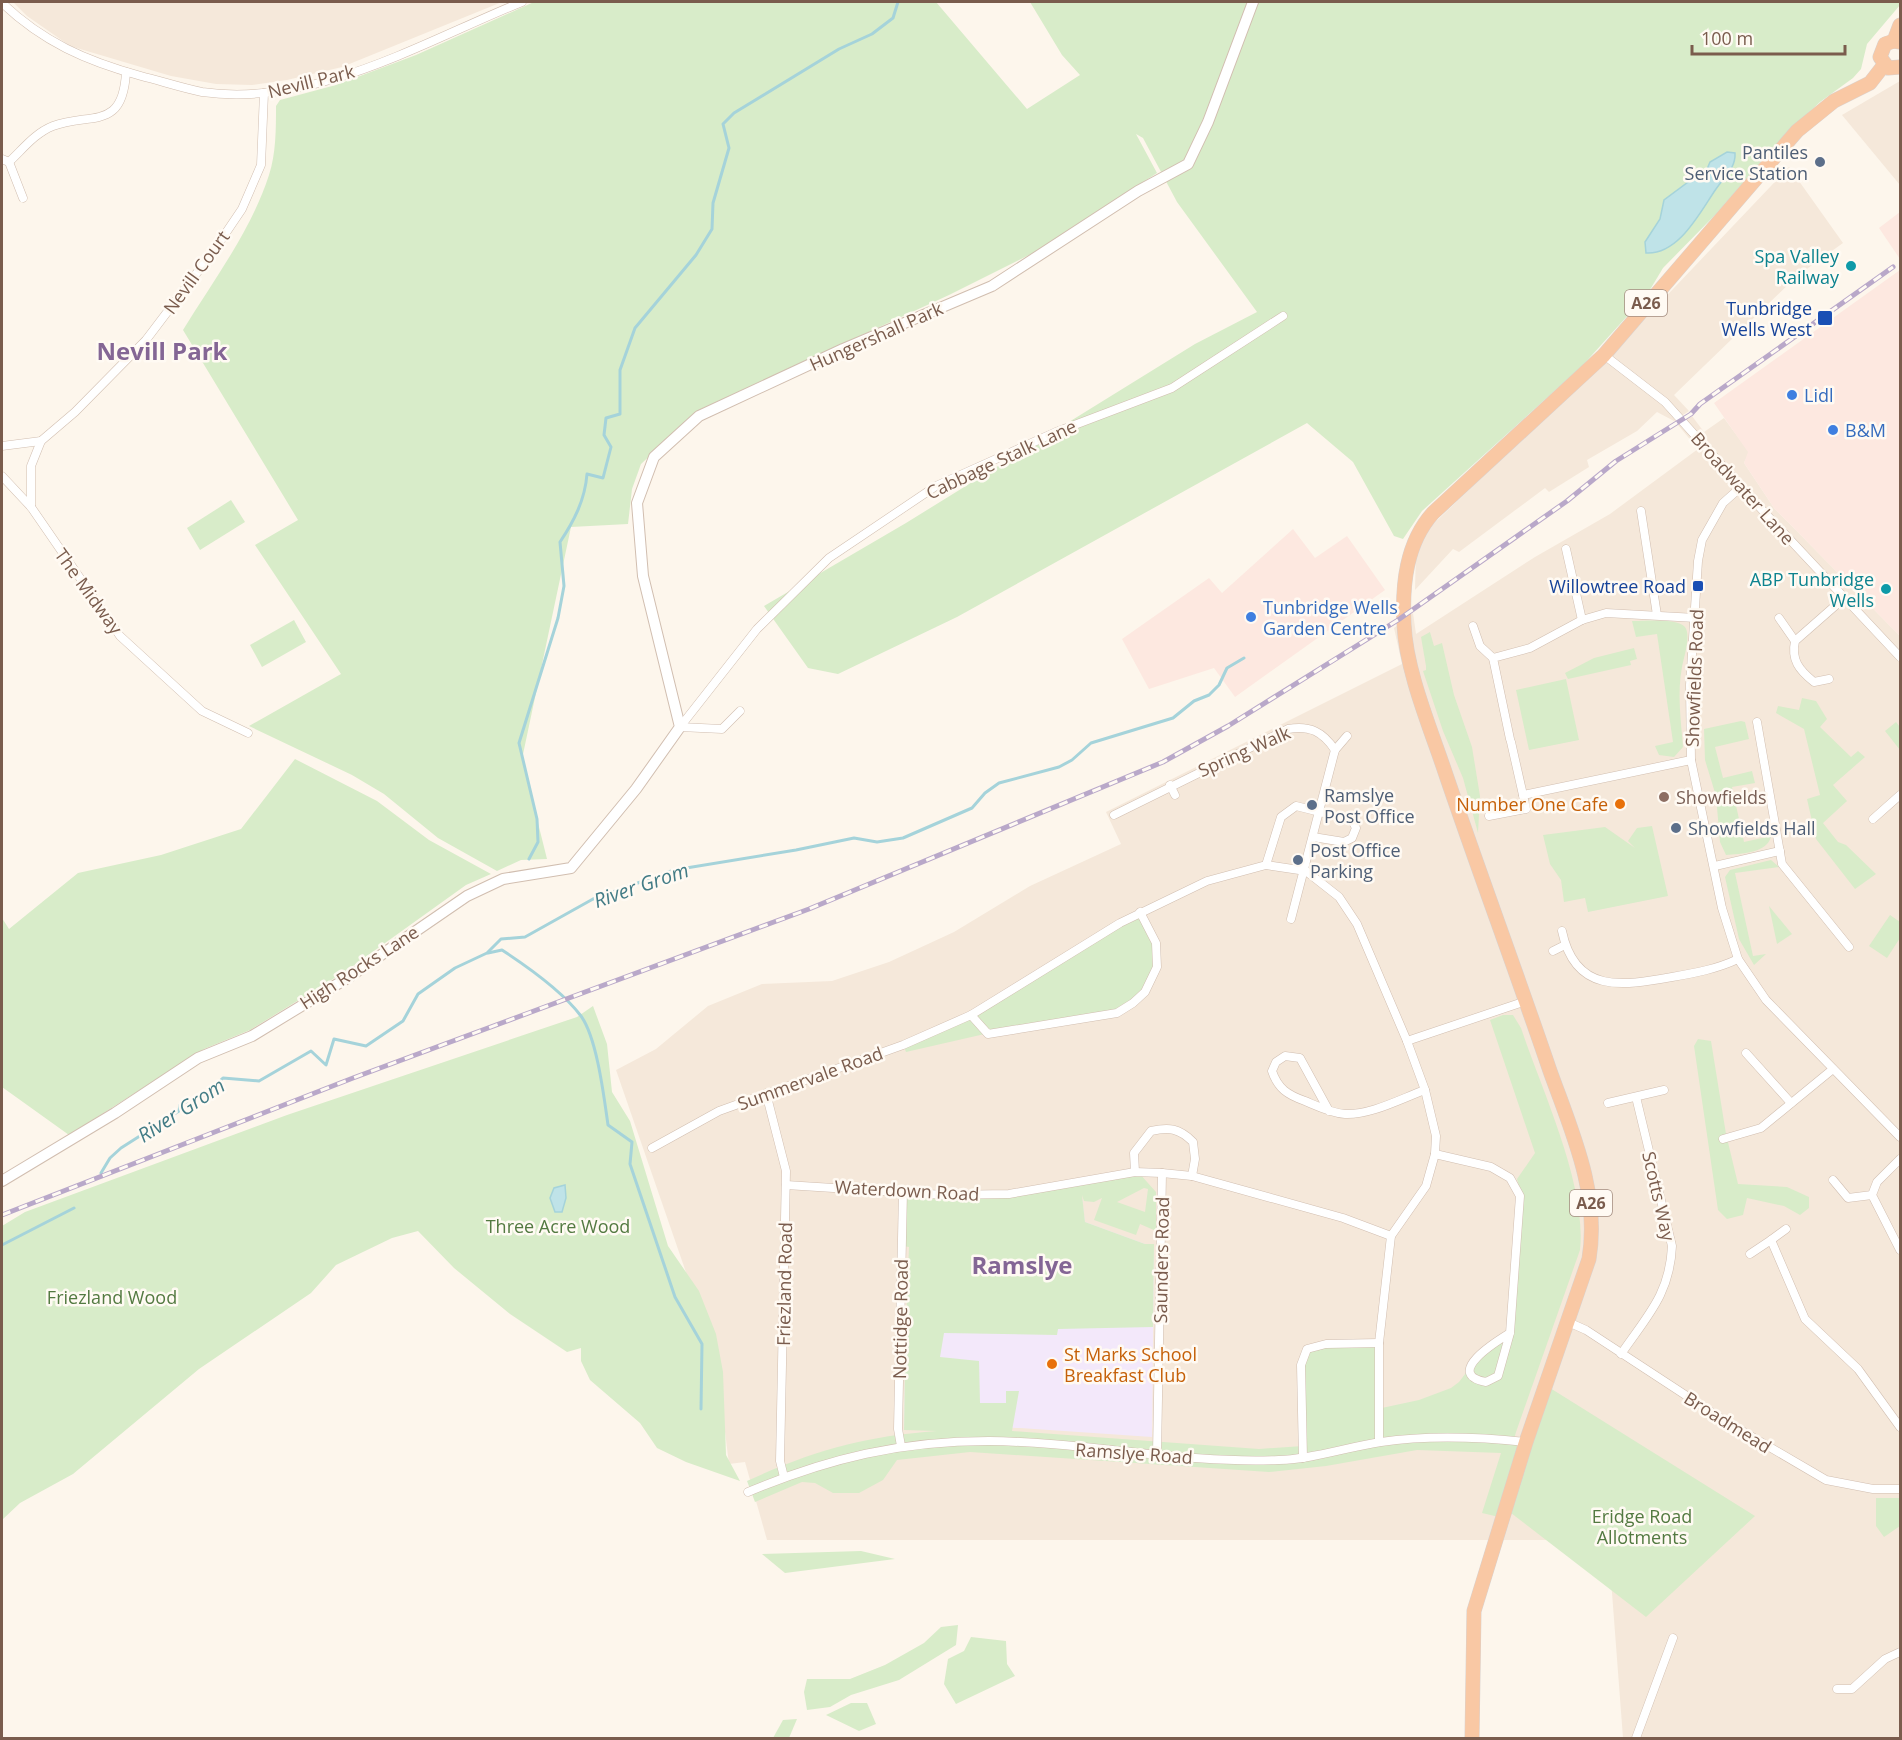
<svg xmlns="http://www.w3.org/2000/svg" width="1902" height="1740" viewBox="0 0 1902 1740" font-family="'Open Sans',sans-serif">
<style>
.residential{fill:#f5e8da}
.commercial{fill:#fde8e0}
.education{fill:#f3e8fa}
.green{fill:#d8ecc9;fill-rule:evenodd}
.water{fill:#bfe3e8;stroke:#a5d3da;stroke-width:1.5}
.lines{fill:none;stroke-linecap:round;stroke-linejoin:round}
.stream{stroke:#a5d3da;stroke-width:3}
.minor-casing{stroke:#d1beb0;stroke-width:9}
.tertiary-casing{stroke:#d1beb0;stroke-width:12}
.trunk-casing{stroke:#dad1cd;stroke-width:15}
.minor{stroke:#fff;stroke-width:8}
.tertiary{stroke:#fff;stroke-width:10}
.trunk{stroke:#f9c8a4;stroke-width:14}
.rail-casing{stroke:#b9a8c9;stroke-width:5}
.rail{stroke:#fffaf3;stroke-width:3;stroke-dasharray:9;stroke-linecap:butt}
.service-dot{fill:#5c6f8a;stroke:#fffaf3;stroke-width:2}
.culture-dot{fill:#0f9aa8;stroke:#fffaf3;stroke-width:2}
.transit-dot{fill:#1a4fb4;stroke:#fffaf3;stroke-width:2}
.shop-dot{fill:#3f7fe0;stroke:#fffaf3;stroke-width:2}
.education-dot{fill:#8d6e63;stroke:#fffaf3;stroke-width:2}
.food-dot{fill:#e8710a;stroke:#fffaf3;stroke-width:2}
.labels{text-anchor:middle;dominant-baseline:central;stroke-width:5;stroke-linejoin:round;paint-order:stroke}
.shield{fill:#fffaf3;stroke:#a28b7f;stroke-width:1.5}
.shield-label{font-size:16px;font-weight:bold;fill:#7a5c4d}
.street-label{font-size:18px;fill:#7a5c4d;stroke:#fffaf3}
.service-label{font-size:18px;fill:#4e5e75;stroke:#fffaf3;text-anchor:start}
.culture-label{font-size:18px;fill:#0d838f;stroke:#fffaf3;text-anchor:end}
.transit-label{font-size:18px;fill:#164399;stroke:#fffaf3;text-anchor:end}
.shop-label{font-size:18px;fill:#366cbe;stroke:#fffaf3;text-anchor:start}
.education-label{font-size:18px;fill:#785e54;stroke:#fffaf3;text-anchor:start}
.food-label{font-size:18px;fill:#c56008;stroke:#fffaf3;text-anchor:end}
.park-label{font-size:18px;fill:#537a41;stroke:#fffaf3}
.water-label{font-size:20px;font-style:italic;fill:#437c86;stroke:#fffaf3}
.district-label{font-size:24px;font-weight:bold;fill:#846695;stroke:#fffaf3}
</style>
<rect width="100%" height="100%" fill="#fdf6ec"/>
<g class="residential">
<polygon points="13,2 502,2 342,67 287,80 252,85 216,84 171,76 70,46 27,16"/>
<polygon points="1900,81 1900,185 1842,115"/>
<polygon points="1789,167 1843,243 1797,276 1674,395 1689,411 1674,421 1657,412 1637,431 1587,460 1589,467 1549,492 1545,488 1459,552 1453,549 1415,590 1416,549 1426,531 1616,349"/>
<polygon points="1692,416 1704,432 1724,418 1749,452 1744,463 1774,508 1900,636 1900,1738 1623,1738 1608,1540 767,1540 745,1462 729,1464 716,1359 616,1070 656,1049 708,1006 762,984 832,981 889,962 954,932 1030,886 1121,844 1106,812 1402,664 1394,628 1413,613 1416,634 1535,557 1610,514 1698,449 1678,425"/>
</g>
<g class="commercial">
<polygon points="1900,212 1900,259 1879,228"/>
<polygon points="1900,270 1900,636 1774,508 1744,463 1748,452 1714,403"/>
<polygon points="1293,529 1315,558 1347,536 1385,590 1235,697 1214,668 1149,689 1122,639 1209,578 1222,593"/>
</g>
<polygon class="education" points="1081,1190 1085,1222 1145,1244 1154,1244 1152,1437 1020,1428 952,1426 904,1430 906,1324 970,1200 1015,1198"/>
<g class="green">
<path d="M534,2H936L1027,109L1080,75L1062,55L1030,2H1900V5L1867,44L1861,69L1853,78L1820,102L1782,138L1715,215L1663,268L1648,293L1583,365L1422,511L1403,539L1394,536L1353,462L1307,423L957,617L838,674L808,668L764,606L906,523L1195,344L1257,312L1177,202L1143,138L1136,134L1157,173L1037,251L949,295L699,410L641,464L632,489L628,524L571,527L522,759L547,859L521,860L497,871L438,838L384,794L352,775L249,726L341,674L255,545L298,520L183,330C213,281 251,231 269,175C276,154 276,129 276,106L280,100L336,85L416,55Z"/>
<polygon points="231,500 245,522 200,550 187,528"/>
<polygon points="294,620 306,642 262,667 250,645"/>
<path d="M1632,621C1643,621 1675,618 1684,626C1692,633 1684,657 1682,667C1677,693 1681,721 1683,747L1674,757L1659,755L1655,746L1673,742L1657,634L1636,637Z"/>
<polygon points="1430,632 1434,646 1442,643 1454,695 1472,747 1480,796 1478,833 1463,778 1443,731 1423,671 1426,670 1426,666 1421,637"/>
<polygon points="1634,648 1637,659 1630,661 1631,665 1568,679 1565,673 1594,658"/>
<polygon points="1566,679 1579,740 1529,750 1516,690"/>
<polygon points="1802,698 1816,701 1827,719 1820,727 1851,757 1858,751 1865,757 1833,785 1847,801 1823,823 1838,842 1846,845 1876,874 1855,889 1816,839 1807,799 1820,795 1804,729 1776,713 1778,706 1799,710"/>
<path d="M1741,721L1745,722L1749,739L1715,747L1723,778L1752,771L1755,783L1732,787L1744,842L1771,836C1768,853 1741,854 1726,855L1720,842L1716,796L1705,760L1704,729Z"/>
<polygon points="1896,722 1900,727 1900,750 1885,731"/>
<polygon points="295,759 377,801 429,840 491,874 466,885 346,971 250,1030 204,1049 69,1135 2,1087 2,918 9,929 78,873 161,855 241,829"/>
<polygon points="1652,826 1668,896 1588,912 1585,898 1564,902 1561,880 1550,864 1543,835 1605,827 1635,848 1628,841 1637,828"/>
<polygon points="1771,860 1779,867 1735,873 1753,956 1766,954 1754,965 1739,939 1725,877 1730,870"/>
<polygon points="1769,906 1792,934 1777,944"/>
<polygon points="1139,914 1155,943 1155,967 1144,991 1118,1011 989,1033 906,1052 903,1045 930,1035"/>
<polygon points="1890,915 1900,922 1900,938 1887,958 1869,946"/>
<polygon points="593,1006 607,1044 612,1092 630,1121 668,1246 699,1291 716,1334 723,1372 726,1455 740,1481 686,1462 657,1448 640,1423 590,1380 581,1361 581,1348 567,1352 510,1314 454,1268 418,1231 392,1238 336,1265 311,1293 199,1369 73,1474 20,1503 2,1520 2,1226 25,1212 287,1115 577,1017"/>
<path d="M1503,1015H1513L1521,1028C1542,1091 1587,1185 1580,1250L1516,1432L1513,1443L1521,1445L1499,1517L1482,1513L1501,1453L1417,1450L1326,1466L1269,1472L970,1452L897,1460L883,1480L859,1493H833L815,1483L802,1482L755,1502L747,1481C812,1451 865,1436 937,1431L904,1430L905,1368L900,1364L901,1325L906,1324L909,1247L903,1246L904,1192L1009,1194L1139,1173L1156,1192V1231L1140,1224L1136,1235L1094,1220L1102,1198L1094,1202L1084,1201L1082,1195L1085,1222L1145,1244H1154L1153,1327L1058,1329L1057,1335L944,1333L940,1357L979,1361L980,1403H1006V1391H1019L1012,1431L1259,1449L1303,1446L1304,1363L1308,1351L1316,1347L1376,1345L1377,1409L1419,1400L1451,1388L1459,1382L1472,1365L1512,1333L1522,1197L1517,1179L1535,1153L1490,1020ZM1144,1188L1148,1189L1145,1212L1117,1202Z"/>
<polygon points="1698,1039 1711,1041 1726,1134 1738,1184 1787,1187 1809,1197 1809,1208 1800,1215 1784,1206 1747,1198 1743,1215 1727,1219 1718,1210 1694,1046"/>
<polygon points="1550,1388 1755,1516 1646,1617 1511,1513"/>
<polygon points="1876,1498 1900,1498 1900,1526 1884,1537 1876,1526"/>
<polygon points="861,1551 895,1559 785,1573 762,1554"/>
<polygon points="958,1625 956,1645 899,1680 851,1695 830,1707 807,1710 804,1692 807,1679 850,1679 885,1665 924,1643 941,1627"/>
<polygon points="971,1637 1006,1641 1007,1664 1015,1676 956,1704 944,1684 948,1659 964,1651"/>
<polygon points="851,1703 867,1703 876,1724 859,1731 826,1715"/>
<polygon points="797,1719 789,1738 773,1738 783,1720"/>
</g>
<g class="water">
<path d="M1727,152L1735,153C1736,168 1724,177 1716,189C1700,212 1679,255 1646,253L1645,242L1660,219L1664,200L1695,177L1705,174L1710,162Z"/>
<polygon points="565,1185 566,1198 562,1212 555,1212 550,1198 554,1188"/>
</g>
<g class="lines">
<g class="stream">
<path d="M529,859L538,842L537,819L519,743L558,618L564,586L560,542C574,521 585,500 587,474L603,478L611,447L604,435L606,418L620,414V370L635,328L696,255L712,229L713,203L729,148L723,124L734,113L839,49L872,34L893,18L898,2"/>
<path d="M488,953L502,950C528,967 563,992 581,1016C597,1038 604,1097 608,1125L632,1142L630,1164L675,1297L702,1344L701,1409"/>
<polyline points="101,1173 110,1158 121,1148 179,1111 180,1105 200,1099 223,1078 259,1081 311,1051 326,1065 334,1039 366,1046 403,1021 418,994 455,968 487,953 501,939 525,937 593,899 674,870 796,850 854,838 877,842 903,838 972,808 985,793 999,783 1059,767 1072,760 1091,743 1173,718 1194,701 1209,695 1219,685 1227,668 1244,658"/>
<polyline points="2,1245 74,1208"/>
</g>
<defs>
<g id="minor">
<path d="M2,3C43,42 86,61 141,76C161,81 182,88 202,92C314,108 423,42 522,2"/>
<polyline points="2,159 9,162 23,198"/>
<path d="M9,162C23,149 35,133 53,126C91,112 123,131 126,72"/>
<polyline points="1604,355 1665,402 1765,513 1900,657"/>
<polyline points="2,446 41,441 75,412 146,340 215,249 242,209 261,165 264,93"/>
<polyline points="2,476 31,507 120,636 202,711 248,733"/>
<polyline points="1741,487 1723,503 1702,540 1698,561 1690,685 1691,760 1722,908 1738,959 1766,1000 1900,1137"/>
<polyline points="31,507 31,466 41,441"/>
<polyline points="1641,511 1657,615"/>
<polyline points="1566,549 1582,620"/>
<polyline points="1779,618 1795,641"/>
<polyline points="1473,626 1480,646 1493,658"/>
<path d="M1829,679L1814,682C1799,670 1791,660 1795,641L1844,598"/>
<polyline points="1757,722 1782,864 1849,947"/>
<polyline points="680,727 757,629 829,558 936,486 1056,432 1172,388 1283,316"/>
<polyline points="680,727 722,729 740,711"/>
<polyline points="1510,739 1493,658 1530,648 1582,620 1606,613 1696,618"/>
<polyline points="1511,742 1523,795 1691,760"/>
<polyline points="1170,785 1175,795"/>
<path d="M1114,815L1288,729C1310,725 1323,732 1335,750"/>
<polyline points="1489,816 1526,809 1523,795"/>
<polyline points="1873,819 1900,795"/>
<polyline points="1266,865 1281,817 1296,806 1352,820 1356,828 1352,838 1344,842 1313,837"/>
<polyline points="1715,866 1780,851"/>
<polyline points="1291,919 1335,750 1347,736"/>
<path d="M1562,931C1575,994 1622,986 1672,977C1695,973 1717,969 1738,959"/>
<polyline points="1553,951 1565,945"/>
<polyline points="971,1015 988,1034 1117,1013 1133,1003 1145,992 1157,967 1156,943 1140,912"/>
<polyline points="1407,1041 1526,1001"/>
<polyline points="1746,1053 1791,1103"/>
<polyline points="766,1093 786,1171 780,1461 784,1477"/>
<polyline points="1608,1103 1664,1090"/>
<path d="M1329,1111L1300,1058L1285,1056L1276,1062L1272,1071C1278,1089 1288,1095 1305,1101C1317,1106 1331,1113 1345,1114C1371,1115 1400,1099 1425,1090"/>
<polyline points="1723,1139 1761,1128 1833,1069"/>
<polyline points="652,1148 719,1111 903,1045 971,1015 1120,923 1207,881 1266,865 1306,871 1339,897 1357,924 1407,1041 1425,1090 1436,1136 1435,1154 1426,1186 1391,1236 1379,1343 1379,1442"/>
<path d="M1435,1154L1491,1167L1510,1178L1520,1196L1510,1333L1498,1376L1486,1382C1443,1374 1497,1341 1510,1333"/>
<polyline points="1900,1159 1877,1182 1872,1195 1900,1250"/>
<path d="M1135,1172L1134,1153L1151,1131C1169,1127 1179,1128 1193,1142L1195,1159L1192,1176"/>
<polyline points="1833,1180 1848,1198 1872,1195"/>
<polyline points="786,1185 944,1195 1009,1194 1135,1172 1162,1173 1192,1176 1343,1218 1391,1236"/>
<polyline points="1771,1240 1786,1229"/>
<polyline points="1750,1254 1771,1240 1805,1319 1858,1369 1900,1427"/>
<polyline points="1568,1322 1586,1330 1725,1421 1826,1480 1873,1489 1900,1489"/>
<path d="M1621,1354C1647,1316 1670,1294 1672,1246L1636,1097"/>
<polyline points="901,1446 898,1429 903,1191"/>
<polyline points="1157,1454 1162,1173"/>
<polyline points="1303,1458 1301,1365 1307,1349 1326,1344 1379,1343"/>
<path d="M748,1492C829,1458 901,1441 989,1441C1086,1442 1182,1464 1279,1460C1314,1459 1347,1447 1381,1442C1428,1435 1479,1437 1526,1442"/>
<polyline points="1837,1689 1852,1689 1885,1659 1900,1652"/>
<polyline points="1636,1738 1673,1638"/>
</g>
<polyline id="tertiary" points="2,1181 115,1113 198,1058 252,1036 349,977 467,896 503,879 571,868 636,789 680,727 643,576 637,503 654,457 699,416 843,349 992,286 1138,191 1188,164 1208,122 1253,2"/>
<g id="trunk">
<polyline points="1894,41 1900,25"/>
<polyline points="1900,42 1894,41 1885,44 1880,57 1888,68 1900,67"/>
<path d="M1472,1738L1474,1611L1526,1442L1589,1259C1600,1193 1572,1132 1550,1071C1516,971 1479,872 1445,772C1430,727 1406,671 1404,624C1402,585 1406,543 1433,513L1604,355L1797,131L1834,101L1870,83L1884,65"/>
</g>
</defs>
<use href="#minor" class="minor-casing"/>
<use href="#tertiary" class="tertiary-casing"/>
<use href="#trunk" class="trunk-casing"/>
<use href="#minor" class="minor"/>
<use href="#tertiary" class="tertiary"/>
<use href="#trunk" class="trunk"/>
<defs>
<polyline id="rail" points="2,1215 353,1078 809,909 1163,762 1228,726 1398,620 1567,501 1616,461 1691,414 1700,404 1893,267"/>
</defs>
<use href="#rail" class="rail-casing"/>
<use href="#rail" class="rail"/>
</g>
<g class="service-dot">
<circle cx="1820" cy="162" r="6"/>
<circle cx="1312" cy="805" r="6"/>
<circle cx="1676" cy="828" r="6"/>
<circle cx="1298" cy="860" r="6"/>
</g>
<g class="culture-dot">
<circle cx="1851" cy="266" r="6"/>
<circle cx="1886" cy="589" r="6"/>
</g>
<g class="transit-dot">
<rect x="1817" y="310" width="16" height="16" rx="3"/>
<rect x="1692" y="580" width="12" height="12" rx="3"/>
</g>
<g class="shop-dot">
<circle cx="1792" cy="395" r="6"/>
<circle cx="1833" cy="430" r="6"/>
<circle cx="1251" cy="617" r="6"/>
</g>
<circle class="education-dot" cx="1664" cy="797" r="6"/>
<g class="food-dot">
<circle cx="1620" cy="804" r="6"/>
<circle cx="1052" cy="1364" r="6"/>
</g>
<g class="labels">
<g class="shield">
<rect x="1625" y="290" width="42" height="26" rx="4.5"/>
<rect x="1570" y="1190" width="42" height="26" rx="4.5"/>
</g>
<g class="shield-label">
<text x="1646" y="303">A26</text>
<text x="1591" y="1203">A26</text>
</g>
<g class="street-label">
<text transform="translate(311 81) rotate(-14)">Nevill Park</text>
<text transform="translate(196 272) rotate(-54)">Nevill Court</text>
<text transform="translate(876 336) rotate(-24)">Hungershall Park</text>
<text transform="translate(1001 459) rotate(-25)">Cabbage Stalk Lane</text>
<text transform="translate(1743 488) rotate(48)">Broadwater Lane</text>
<text transform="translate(89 591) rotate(54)">The Midway</text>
<text transform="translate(1694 678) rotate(-88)">Showfields Road</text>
<text transform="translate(1244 751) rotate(-24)">Spring Walk</text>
<text transform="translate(359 967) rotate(-33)">High Rocks Lane</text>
<text transform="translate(810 1078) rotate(-20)">Summervale Road</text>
<text transform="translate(907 1190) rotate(3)">Waterdown Road</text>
<text transform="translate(1659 1196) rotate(77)">Scotts Way</text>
<text transform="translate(1161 1260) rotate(-89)">Saunders Road</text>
<text transform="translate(784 1284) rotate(-89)">Friezland Road</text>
<text transform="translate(900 1319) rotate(-89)">Nottidge Road</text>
<text transform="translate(1728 1422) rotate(32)">Broadmead</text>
<text transform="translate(1134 1453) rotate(4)">Ramslye Road</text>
</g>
<g class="service-label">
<text x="1808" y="152" text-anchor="end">Pantiles<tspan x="1808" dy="21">Service Station</tspan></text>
<text x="1324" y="795">Ramslye<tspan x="1324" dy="21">Post Office</tspan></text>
<text x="1688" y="828">Showfields Hall</text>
<text x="1310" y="850">Post Office<tspan x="1310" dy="21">Parking</tspan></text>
</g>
<g class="culture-label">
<text x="1839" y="256">Spa Valley<tspan x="1839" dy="21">Railway</tspan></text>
<text x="1874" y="579">ABP Tunbridge<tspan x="1874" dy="21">Wells</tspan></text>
</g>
<g class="transit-label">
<text x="1812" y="308">Tunbridge<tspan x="1812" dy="21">Wells West</tspan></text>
<text x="1686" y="586">Willowtree Road</text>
</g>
<g class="shop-label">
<text x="1804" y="395">Lidl</text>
<text x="1845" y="430">B&amp;M</text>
<text x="1263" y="607">Tunbridge Wells<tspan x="1263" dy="21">Garden Centre</tspan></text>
</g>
<g class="education-label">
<text x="1676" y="797">Showfields</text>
</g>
<g class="food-label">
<text x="1608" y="804">Number One Cafe</text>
<text x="1064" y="1354" text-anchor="start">St Marks School<tspan x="1064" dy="21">Breakfast Club</tspan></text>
</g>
<g class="park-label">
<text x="558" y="1226">Three Acre Wood</text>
<text x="112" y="1297">Friezland Wood</text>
<text x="1642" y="1516">Eridge Road<tspan x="1642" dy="21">Allotments</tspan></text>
</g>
<g class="water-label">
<text transform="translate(641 885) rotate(-19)">River Grom</text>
<text transform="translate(181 1110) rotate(-33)">River Grom</text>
</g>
<g class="district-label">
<text x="162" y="350">Nevill Park</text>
<text x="1022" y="1264">Ramslye</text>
</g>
</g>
<rect width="1902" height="1740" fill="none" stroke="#7a5c4d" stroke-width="6"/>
<path d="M1692 45v9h153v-9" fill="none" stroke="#7a5c4d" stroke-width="3"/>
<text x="1701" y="45" font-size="18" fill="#7a5c4d" stroke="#fffaf3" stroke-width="4.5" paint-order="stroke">100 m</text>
</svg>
